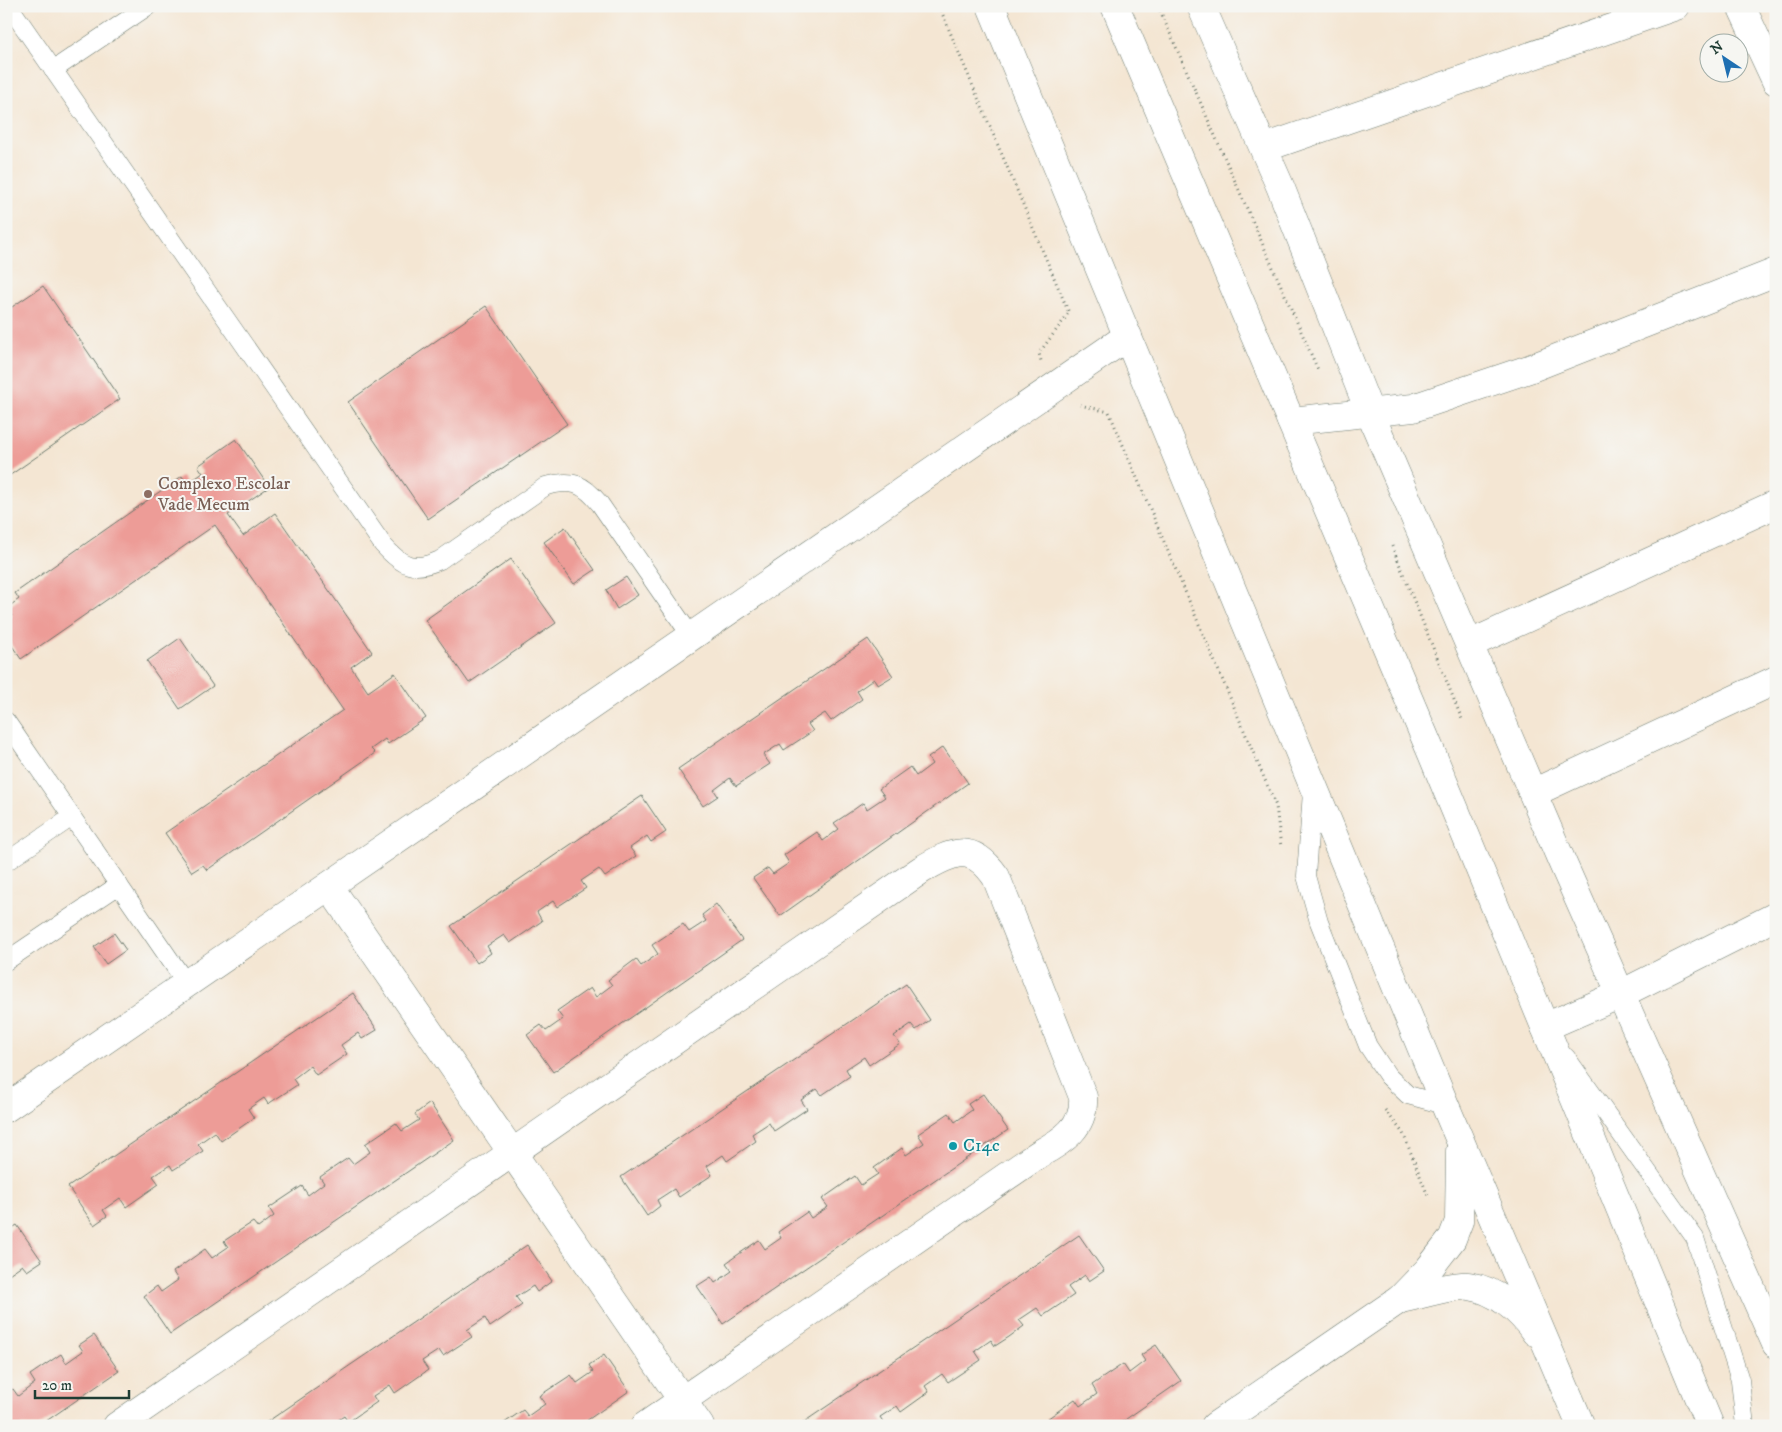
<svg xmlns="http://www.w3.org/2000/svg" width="1782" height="1432" viewBox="0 0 1782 1432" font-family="'IM FELL DW Pica',serif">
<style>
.building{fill:#ed9c97}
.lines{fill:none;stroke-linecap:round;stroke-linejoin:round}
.service-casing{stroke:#6a786c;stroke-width:19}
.minor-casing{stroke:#6a786c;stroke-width:29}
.tertiary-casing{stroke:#6a786c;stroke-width:29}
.path{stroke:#6a786c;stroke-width:3;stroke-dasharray:1 4;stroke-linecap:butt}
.service{stroke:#fff;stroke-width:18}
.minor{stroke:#fff;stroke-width:28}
.tertiary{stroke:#fff;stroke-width:28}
.education-dot{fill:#8d6e63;stroke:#f6f6f2;stroke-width:2}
.culture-dot{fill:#0f9aa8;stroke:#f6f6f2;stroke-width:2}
.labels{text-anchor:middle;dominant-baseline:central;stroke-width:4;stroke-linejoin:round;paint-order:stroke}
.education-label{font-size:18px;fill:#785e54;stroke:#f6f6f2;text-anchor:start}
.culture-label{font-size:18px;fill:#0d838f;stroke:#f6f6f2;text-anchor:start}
</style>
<rect width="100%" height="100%" fill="#f6f6f2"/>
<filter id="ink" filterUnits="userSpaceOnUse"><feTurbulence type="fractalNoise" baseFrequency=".02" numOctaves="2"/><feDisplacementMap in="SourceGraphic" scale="10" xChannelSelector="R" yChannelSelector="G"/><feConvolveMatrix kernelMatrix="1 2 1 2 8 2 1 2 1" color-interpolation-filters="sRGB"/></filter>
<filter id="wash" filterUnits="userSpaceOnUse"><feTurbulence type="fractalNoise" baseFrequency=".0096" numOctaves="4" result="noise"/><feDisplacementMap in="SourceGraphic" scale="20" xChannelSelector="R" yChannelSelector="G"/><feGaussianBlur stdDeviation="1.12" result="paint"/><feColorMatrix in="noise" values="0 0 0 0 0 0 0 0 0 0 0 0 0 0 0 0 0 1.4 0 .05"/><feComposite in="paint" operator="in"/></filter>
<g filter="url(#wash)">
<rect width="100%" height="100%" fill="#f4e6d3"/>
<g id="blocks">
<g class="building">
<polygon points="43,286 120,399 6,478 6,311"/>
<polygon points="486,306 567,424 428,519 348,402"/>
<polygon points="236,439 269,487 228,515 243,536 275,513 372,652 351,667 368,692 395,673 426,718 388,744 385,739 371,749 375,753 207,870 203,865 192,872 165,833 343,710 215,525 21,659 6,637 6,620 12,616 7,608 19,599 15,593 182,476 187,484 203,473 198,466"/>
<polygon points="565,527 595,570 574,584 544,542"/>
<polygon points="511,559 556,623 469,683 425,620"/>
<polygon points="626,577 638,595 617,609 606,590"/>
<polygon points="180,638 213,686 180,709 147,661"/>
<polygon points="868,639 893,676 878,685 874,679 857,691 862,699 831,721 825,713 808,724 813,731 784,750 780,744 763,755 770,764 736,786 730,778 714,790 718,796 703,806 678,769"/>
<polygon points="943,747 968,783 780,916 753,878 768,868 773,874 789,863 784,855 817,832 823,841 839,829 834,823 849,813 863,803 867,809 885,797 879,789 910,767 916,776 932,764 928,758"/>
<polygon points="642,796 666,832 651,842 647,836 630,848 636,856 605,877 599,869 581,881 586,888 557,907 553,901 537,912 542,921 510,943 504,935 487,946 491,953 477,963 451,926"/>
<polygon points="716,904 742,940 553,1072 527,1035 541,1025 546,1031 563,1019 557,1011 590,988 596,997 612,985 608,980 636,959 641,966 658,954 652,945 683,924 689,932 706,921 702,915"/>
<polygon points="114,933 126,950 106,964 94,947"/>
<polygon points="906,984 930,1020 916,1030 911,1024 894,1036 900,1044 869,1065 864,1057 846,1069 850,1076 822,1095 817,1089 801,1100 807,1109 774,1131 769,1123 752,1134 756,1141 727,1161 723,1155 707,1166 712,1175 679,1197 674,1189 657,1200 660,1206 647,1216 621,1177"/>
<polygon points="353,993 377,1030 362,1039 358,1033 341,1045 347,1054 316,1075 310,1066 293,1079 297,1085 268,1104 264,1098 248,1109 254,1118 221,1141 215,1132 198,1144 203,1151 173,1170 170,1165 153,1176 159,1184 126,1207 120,1198 103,1210 107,1216 94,1225 68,1187"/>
<polygon points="983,1094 1008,1130 723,1324 697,1286 711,1277 715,1283 732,1271 726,1263 759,1240 765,1249 781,1238 778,1232 807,1212 811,1218 828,1207 822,1199 855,1176 861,1185 878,1174 874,1168 902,1148 906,1155 924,1143 918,1134 949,1113 955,1122 972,1110 968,1104"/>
<polygon points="430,1103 454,1140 170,1334 144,1296 157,1286 161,1292 178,1280 173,1272 205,1249 212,1258 228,1247 224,1241 239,1231 253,1222 258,1228 274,1216 269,1208 302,1186 308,1195 324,1183 320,1177 348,1158 353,1164 370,1152 365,1144 396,1123 402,1131 419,1120 415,1114"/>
<polygon points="17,1225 42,1261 27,1271 22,1265 6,1276 6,1232"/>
<polygon points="1079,1235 1104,1271 1089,1281 1085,1275 1068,1287 1074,1295 1043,1316 1037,1308 1019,1320 1024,1326 1009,1337 995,1346 991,1340 975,1351 981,1360 948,1382 942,1374 925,1386 929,1392 901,1412 897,1406 880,1417 886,1426 798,1426"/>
<polygon points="527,1245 552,1281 537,1292 533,1286 516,1297 522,1305 490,1327 485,1318 467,1330 472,1337 443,1356 439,1350 422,1361 428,1370 395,1393 390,1385 373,1396 377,1402 348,1422 344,1416 330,1426 261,1426"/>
<polygon points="94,1335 119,1371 39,1426 6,1426 6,1393 13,1389 18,1396 35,1383 30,1375 61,1354 66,1363 83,1351 79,1345"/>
<polygon points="1156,1345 1181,1381 1116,1426 1051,1426 1047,1419 1075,1399 1080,1406 1097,1394 1092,1385 1123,1364 1129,1373 1145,1361 1141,1355"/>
<polygon points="604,1355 629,1391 579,1426 500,1426 523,1410 528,1416 545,1404 539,1396 571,1375 577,1383 593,1372 589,1365"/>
</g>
</g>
</g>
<g filter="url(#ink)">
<use href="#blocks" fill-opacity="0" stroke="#6a786c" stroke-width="1"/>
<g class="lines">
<defs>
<g id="service">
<path d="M9,6L383,545C402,566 413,572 440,560L546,486C572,479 583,483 600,504L691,636"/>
<polyline points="53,70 148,6"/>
<polyline points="6,721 186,983"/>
<polyline points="1312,792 1306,876 1319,922 1368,1046 1388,1076 1408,1095 1445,1105"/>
<polyline points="6,862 72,817"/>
<polyline points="6,961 119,885"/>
<polyline points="1566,1057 1695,1238 1740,1380 1745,1426"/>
</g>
<g id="minor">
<polyline points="1201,6 1280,186 1370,413 1563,864 1776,1344"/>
<polyline points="1741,6 1776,81"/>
<polyline points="1264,148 1676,6"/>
<polyline points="1291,421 1413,408 1529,369 1776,272"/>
<polyline points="1470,644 1776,504"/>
<polyline points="1533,793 1776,680"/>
<polyline points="329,886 700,1426"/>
<polyline points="1545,1027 1621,994 1776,916"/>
<path d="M117,1426L921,870C953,851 972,842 996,877L1083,1097C1085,1127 1063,1141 1039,1154L645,1426"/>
</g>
<g id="tertiary">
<polyline points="991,6 1445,1105 1581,1426"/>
<polyline points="1115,6 1432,754 1710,1426"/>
<polyline points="6,1108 1128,336"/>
<path d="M1400,1299C1416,1296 1455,1284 1469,1286C1496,1290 1521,1311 1535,1332"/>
<polyline points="1215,1426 1400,1299 1428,1270 1452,1239 1459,1221 1460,1151"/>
</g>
</defs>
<use href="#service" class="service-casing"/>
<use href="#minor" class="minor-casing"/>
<use href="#tertiary" class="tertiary-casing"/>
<g class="path">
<polyline points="939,6 1069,313 1039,353 1041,361"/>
<polyline points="1158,6 1318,370"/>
<polyline points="1080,405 1109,412 1276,806 1281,847"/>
<polyline points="1392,546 1463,722"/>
<polyline points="1385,1110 1403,1133 1428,1196"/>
</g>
<use href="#service" class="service"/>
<use href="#minor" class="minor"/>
<use href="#tertiary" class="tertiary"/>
</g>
</g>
<circle class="education-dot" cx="148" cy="494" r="5"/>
<circle class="culture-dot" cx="953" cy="1146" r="5"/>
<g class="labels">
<g class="education-label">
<text x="158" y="484">Complexo Escolar<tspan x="158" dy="21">Vade Mecum</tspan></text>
</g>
<g class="culture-label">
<text x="963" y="1146">C14c</text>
</g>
</g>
<rect width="1782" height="1432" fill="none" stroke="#f6f6f2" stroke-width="25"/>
<g transform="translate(1724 58) rotate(325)"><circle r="24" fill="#f6f6f2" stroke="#a0aca6"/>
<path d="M0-4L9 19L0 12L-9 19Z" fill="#1f6fb2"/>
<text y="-8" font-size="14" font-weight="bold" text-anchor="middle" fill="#1f3d34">N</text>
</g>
<path d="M35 1390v8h94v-8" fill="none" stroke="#1f3d34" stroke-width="2.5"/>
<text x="42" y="1390" font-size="15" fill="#1f3d34" stroke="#f6f6f2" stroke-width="4" paint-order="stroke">20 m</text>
</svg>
